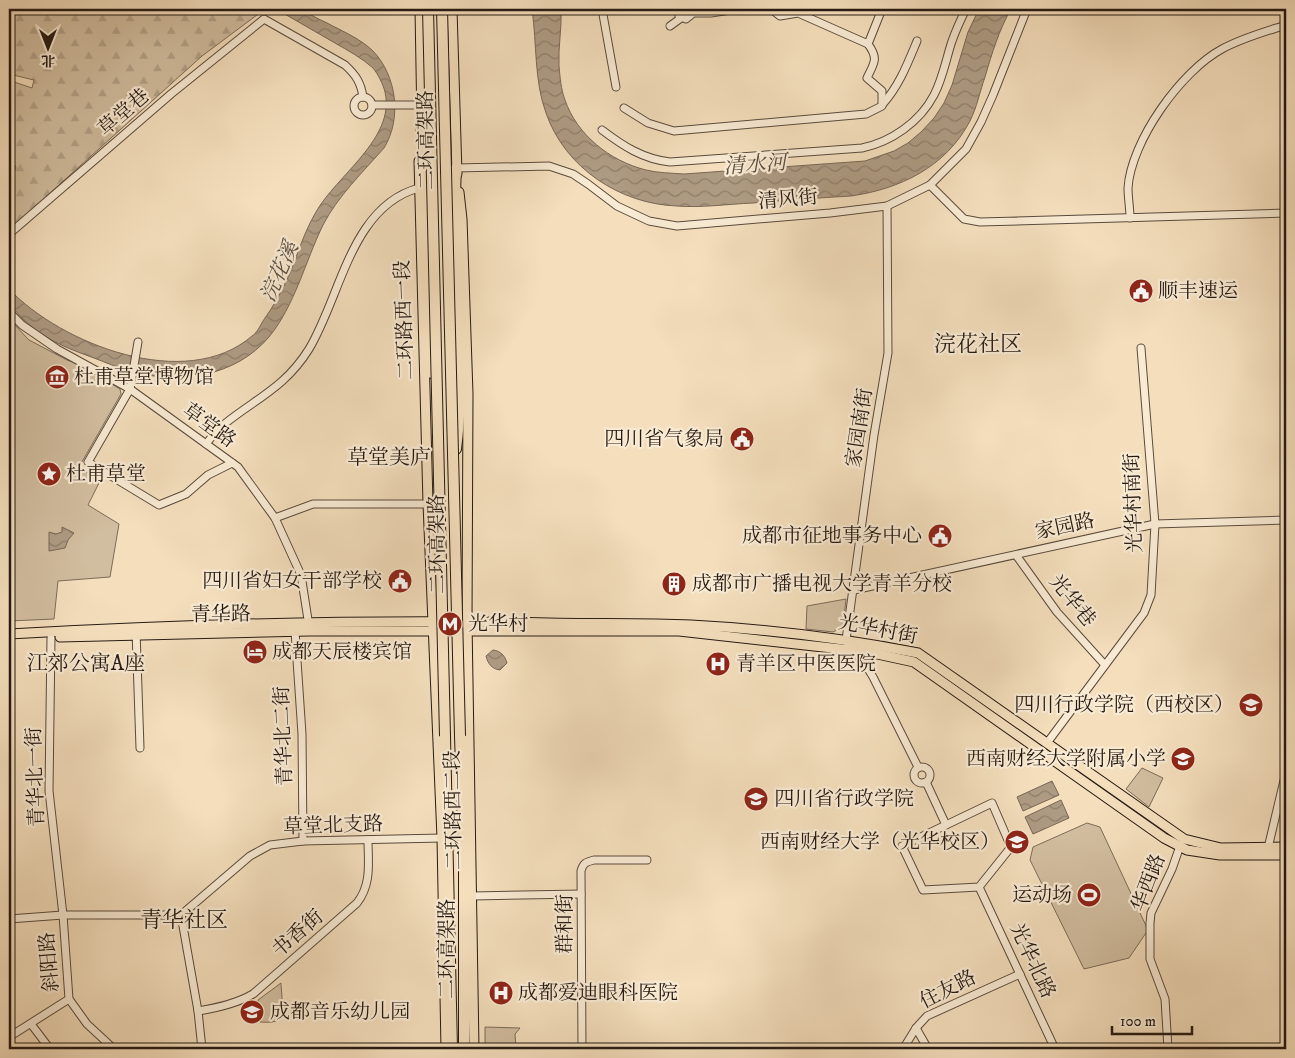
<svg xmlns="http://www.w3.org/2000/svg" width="1295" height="1058" viewBox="0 0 1295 1058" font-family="'IM FELL DW Pica','Noto Serif SC',serif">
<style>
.green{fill:#d1bd9f;stroke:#7c6c59}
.forest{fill:url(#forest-firs);stroke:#7c6c59}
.water{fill:url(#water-waves);stroke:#786756}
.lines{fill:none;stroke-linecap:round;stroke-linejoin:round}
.minor-casing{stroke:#5a4b3d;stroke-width:9}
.major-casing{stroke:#261a13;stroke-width:11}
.highway-casing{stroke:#261a13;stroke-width:12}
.minor{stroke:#f8ead3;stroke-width:7}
.major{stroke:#f4debc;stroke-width:9}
.highway{stroke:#f4debc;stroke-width:10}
.highway-bridge-casing{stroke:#261a13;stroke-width:12;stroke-linecap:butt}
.highway-bridge{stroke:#f4debc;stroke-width:10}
.labels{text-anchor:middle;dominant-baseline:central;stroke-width:4.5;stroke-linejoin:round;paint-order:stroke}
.street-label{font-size:20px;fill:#261a13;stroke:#f8ead3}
.poi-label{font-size:20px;fill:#261a13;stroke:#f8ead3;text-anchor:start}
.water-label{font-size:21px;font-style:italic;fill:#5c4e40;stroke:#f8ead3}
.neighbourhood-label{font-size:21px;fill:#261a13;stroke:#f8ead3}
.quarter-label{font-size:22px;fill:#261a13;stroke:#f8ead3}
</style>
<defs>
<pattern id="forest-firs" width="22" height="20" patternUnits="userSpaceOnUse" patternTransform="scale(1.25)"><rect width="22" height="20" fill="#d1bd9f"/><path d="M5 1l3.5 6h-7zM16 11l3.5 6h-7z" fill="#b3a288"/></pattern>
<pattern id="water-waves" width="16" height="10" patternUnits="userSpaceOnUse" patternTransform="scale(1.25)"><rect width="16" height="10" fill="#ae9b83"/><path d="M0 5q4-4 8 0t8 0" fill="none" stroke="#8d7e6a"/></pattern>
</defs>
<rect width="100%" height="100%" fill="#f4debc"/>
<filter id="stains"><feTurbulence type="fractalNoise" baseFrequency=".004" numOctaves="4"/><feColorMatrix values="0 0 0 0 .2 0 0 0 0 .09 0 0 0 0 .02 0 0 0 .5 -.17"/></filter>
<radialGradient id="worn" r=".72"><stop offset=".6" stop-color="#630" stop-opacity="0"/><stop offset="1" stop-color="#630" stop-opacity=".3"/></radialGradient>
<g class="green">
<polygon points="9,319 29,340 67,360 81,365 120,389 121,394 79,467 100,481 88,505 119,524 110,577 58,581 54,619 9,621"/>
<polygon points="846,599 843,627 833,632 806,629 807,606"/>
<polygon points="1142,768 1163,778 1149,807 1126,789"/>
<polygon points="1087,823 1100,827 1148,930 1129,958 1084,969 1030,860 1033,847"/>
<path d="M281,983C281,991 286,1018 276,1021C271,1023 264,1022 260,1022L258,1000Z"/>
<polygon points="485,1027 520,1028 515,1034 516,1049 489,1049 485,1044"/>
</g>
<polygon class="forest" points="9,9 265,9 202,56 9,230 9,174 14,172 16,168 15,165 9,160 9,83 14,82 32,88 34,80 9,74"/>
<g class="water">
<path d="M276,9C283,9 292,7 299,9C308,13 318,19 327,23C342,31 361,39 373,51C397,76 402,119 384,148C363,172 338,196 323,225C305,262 295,305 269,337C235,377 180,384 133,372C119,368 107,363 94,358C72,350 51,342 33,328C24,321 17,312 9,304V289C61,344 186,393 252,336C257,333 260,326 263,321C273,307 282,291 289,275C298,254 304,232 316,212C336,176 396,138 385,92C383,84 378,74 373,68C362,58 347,50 335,43C315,32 296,20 276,9Z"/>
<path d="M532,9H561C562,28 558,47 559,66C560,77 561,90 565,100C577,135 610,161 646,170C658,173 671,173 684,174L865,161L894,151L908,143L921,132L934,118L944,103L952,85L968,32L979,9H1011C999,30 992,53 985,77C980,91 977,107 970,121C946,167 900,189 851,196C818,198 785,200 753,203C728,204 702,208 677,206C620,204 565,168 546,113C534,80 537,44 532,9Z"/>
<polygon points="62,527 74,533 68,540 65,548 49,551 49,532 56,534 62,532"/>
<path d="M493,650C501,651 505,656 507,663L500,670C492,669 488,664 486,656Z"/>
<polygon points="1052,781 1059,795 1023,811 1017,797"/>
<polygon points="1061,800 1069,818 1033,834 1025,817"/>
</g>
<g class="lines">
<defs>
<g id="minor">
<polyline points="602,9 616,87"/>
<polyline points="679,9 679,16 686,19 691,15 691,9"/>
<polyline points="771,9 780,16 798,13 868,44 882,9"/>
<polyline points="692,13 711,13 737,9"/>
<polyline points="670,26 681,18"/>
<circle cx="363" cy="106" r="9"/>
<polyline points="372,105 422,105"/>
<path d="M882,105C899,86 907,65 917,41"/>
<path d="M624,108L648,123L674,131L866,114L882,106V91L867,78C874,63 879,59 868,44"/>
<path d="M602,130C623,146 643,159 670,162L862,148C891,142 920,122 934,95C943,78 946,59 952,41C956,30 961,19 966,9"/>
<polyline points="456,168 549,166 573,174 588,184 617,206 649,221 677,226 830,213 887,206 930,185 966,149 981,122 993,95 1027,9"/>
<polyline points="930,185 964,219 980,222 1286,213"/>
<polyline points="887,206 888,353 874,435 846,640 867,667 873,677 918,767"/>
<path d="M1130,218C1130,208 1128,198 1128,188C1131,141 1181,71 1222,49C1242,38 1264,32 1286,25"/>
<path d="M9,234L171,94L264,19L345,65C356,75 361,83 363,97"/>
<polyline points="9,312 22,325 57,349 130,389 238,467 275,518 301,575 309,626"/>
<polyline points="138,342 130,389 88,462 159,505 186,494 208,475 232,463"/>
<path d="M206,444C212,436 219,428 227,422C259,397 286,386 309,349C341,296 351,206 419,188"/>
<polyline points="275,518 313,504 428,504"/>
<polyline points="1016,555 1057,612 1105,665"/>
<polyline points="854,590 1155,524 1286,520"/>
<polyline points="136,630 140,748"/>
<polyline points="295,631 302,734 303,841"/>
<polyline points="51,638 49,791 63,915 69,999 87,1024 114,1049"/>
<polyline points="1047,743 1144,613 1151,595 1155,524 1141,348"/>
<circle cx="922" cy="775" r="8"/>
<polyline points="926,782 946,825"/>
<polygon points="992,803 1011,847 979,887 923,890 902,846"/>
<polyline points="1268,848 1286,772"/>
<polyline points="979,887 1055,1049"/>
<polyline points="473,896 581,894"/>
<polyline points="181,915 198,1011 202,1049"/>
<polyline points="9,919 63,915 181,915 250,856 270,845 303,841 442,838"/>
<path d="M198,1011C217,1008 236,1004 253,994L357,903C372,884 368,862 368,840"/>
<polyline points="31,1024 50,1049"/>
<polyline points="916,1028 928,1049"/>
<polyline points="9,1037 69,999"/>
<path d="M582,1049L581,871C583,863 586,862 594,860H647"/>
<polyline points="903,1049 916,1028 927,1016 1020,974"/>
<polyline points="1168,1049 1165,999 1150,959 1150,923 1151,913 1172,869 1180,846"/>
</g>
<g id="major">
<polyline points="420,9 422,125 421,131"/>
<polyline points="452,9 457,174"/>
<polyline points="419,161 428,504 442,838 446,1049"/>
<polyline points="459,192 462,219 468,394 467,621 474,1049"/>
<path d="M9,634C189,624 369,619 549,623C596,624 644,623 691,625C767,629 843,638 918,653L1184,839L1221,848L1286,847"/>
<polyline points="60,637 309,631 679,631 868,652 914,662 1164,838 1187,850 1220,855 1286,855"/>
</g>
<g id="highway">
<polyline points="422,125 432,373"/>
<path d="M456,449C461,412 460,376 459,339C457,282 453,225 456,168"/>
<polyline points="445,736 452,1049"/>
<polyline points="460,736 464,858 464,1049"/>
</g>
</defs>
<use href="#minor" class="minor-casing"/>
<use href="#major" class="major-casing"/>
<use href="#highway" class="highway-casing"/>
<use href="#minor" class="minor"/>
<use href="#major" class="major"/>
<use href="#highway" class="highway"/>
<defs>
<g id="highway-bridge">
<polyline points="428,9 445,736"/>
<polyline points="442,9 460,736"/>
</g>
</defs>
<use href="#highway-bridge" class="highway-bridge-casing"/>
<use href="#highway-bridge" class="highway-bridge"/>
</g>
<defs>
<symbol id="civic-disc" viewBox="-11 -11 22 22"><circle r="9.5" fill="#8f2418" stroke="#f8ead3"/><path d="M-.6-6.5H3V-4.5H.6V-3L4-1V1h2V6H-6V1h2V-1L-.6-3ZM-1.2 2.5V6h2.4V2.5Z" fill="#fff"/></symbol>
<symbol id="museum-disc" viewBox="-11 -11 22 22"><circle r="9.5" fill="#8f2418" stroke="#f8ead3"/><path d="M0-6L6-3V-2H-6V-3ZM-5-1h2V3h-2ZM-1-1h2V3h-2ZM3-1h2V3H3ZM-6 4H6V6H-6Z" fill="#fff"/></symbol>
<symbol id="sight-disc" viewBox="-11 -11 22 22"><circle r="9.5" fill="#8f2418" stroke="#f8ead3"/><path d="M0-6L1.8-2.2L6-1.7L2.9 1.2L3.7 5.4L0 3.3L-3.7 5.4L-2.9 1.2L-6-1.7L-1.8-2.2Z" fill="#fff"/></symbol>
<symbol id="building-disc" viewBox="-11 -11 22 22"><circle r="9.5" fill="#8f2418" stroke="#f8ead3"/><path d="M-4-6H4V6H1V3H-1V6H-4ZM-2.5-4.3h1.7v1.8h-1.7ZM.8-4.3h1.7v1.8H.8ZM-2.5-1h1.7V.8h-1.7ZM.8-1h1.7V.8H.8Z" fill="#fff"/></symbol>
<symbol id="metro-disc" viewBox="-11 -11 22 22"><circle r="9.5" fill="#8f2418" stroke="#f8ead3"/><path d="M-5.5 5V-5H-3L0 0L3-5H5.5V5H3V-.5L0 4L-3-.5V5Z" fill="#fff"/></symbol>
<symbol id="hotel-disc" viewBox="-11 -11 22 22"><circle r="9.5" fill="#8f2418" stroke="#f8ead3"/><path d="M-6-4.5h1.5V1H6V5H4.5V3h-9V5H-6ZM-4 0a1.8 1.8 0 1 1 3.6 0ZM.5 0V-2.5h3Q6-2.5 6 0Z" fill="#fff"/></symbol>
<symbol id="hospital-disc" viewBox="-11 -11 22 22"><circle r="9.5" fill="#8f2418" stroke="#f8ead3"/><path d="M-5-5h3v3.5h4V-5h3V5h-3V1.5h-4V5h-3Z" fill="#fff"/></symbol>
<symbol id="university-disc" viewBox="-11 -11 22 22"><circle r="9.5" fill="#8f2418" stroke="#f8ead3"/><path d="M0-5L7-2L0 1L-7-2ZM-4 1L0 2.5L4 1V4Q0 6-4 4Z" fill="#fff"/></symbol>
<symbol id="school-disc" viewBox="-11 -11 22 22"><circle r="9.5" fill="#8f2418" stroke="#f8ead3"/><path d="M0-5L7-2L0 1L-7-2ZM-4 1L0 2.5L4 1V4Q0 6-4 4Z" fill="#fff"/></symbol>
<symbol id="stadium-disc" viewBox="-11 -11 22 22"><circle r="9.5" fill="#8f2418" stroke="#f8ead3"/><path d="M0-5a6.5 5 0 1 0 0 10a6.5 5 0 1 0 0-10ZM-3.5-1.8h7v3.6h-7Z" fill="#fff"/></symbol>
</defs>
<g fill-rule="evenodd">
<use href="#civic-disc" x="1127" y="277" width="28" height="28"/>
<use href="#museum-disc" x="43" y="363" width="28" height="28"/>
<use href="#civic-disc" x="728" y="425" width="28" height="28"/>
<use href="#sight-disc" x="35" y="460" width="28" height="28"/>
<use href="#civic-disc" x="926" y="522" width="28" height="28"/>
<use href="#civic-disc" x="386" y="567" width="28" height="28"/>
<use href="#building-disc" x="660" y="570" width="28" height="28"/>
<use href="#metro-disc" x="436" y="610" width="28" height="28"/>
<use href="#hotel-disc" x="241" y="638" width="28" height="28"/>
<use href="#hospital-disc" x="704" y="650" width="28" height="28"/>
<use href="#university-disc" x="1237" y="691" width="28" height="28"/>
<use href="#school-disc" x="1169" y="745" width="28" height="28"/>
<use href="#university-disc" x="742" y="785" width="28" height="28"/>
<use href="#university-disc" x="1003" y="828" width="28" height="28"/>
<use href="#stadium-disc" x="1075" y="881" width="28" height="28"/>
<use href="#hospital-disc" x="487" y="979" width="28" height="28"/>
<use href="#school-disc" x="238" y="998" width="28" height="28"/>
</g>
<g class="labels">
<g class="street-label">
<text transform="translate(124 113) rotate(-41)">草堂巷</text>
<text transform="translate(427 140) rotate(-91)">二环高架路</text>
<text transform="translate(788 200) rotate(-5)">清风街</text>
<text transform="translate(405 320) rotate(-92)">二环路西一段</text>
<text transform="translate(209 426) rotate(36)">草堂路</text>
<text transform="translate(860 428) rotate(-81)">家园南街</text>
<text transform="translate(1134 503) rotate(-92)">光华村南街</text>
<text transform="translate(1065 527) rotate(-12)">家园路</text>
<text transform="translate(438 544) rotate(-91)">二环高架路</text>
<text transform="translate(1072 601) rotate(51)">光华巷</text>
<text transform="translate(221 615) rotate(-1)">青华路</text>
<text transform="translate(878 630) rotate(11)">光华村街</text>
<text transform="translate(284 736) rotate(-92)">青华北二街</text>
<text transform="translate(36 777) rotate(-92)">青华北一街</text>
<text transform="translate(454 810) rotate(-91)">二环路西二段</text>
<text transform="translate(333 826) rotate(-2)">草堂北支路</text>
<text transform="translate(1149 883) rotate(-69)">华西路</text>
<text transform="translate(565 924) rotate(-90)">群和街</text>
<text transform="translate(298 934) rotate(-41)">书香街</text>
<text transform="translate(447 949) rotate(-90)">二环高架路</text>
<text transform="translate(1032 961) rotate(65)">光华北路</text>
<text transform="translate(50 962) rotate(-95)">斜阳路</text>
<text transform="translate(948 990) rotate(-27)">住友路</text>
</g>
<g class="poi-label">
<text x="1158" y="291">顺丰速运</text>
<text x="74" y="377">杜甫草堂博物馆</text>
<text x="724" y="439" text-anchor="end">四川省气象局</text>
<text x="66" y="474">杜甫草堂</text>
<text x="922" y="536" text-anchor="end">成都市征地事务中心</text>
<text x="382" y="581" text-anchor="end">四川省妇女干部学校</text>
<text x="692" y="584">成都市广播电视大学青羊分校</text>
<text x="468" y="624">光华村</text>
<text x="272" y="652">成都天辰楼宾馆</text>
<text x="736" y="664">青羊区中医医院</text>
<text x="1234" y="705" text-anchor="end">四川行政学院（西校区）</text>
<text x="1166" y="759" text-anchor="end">西南财经大学附属小学</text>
<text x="774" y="799">四川省行政学院</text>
<text x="1000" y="842" text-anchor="end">西南财经大学（光华校区）</text>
<text x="1072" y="895" text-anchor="end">运动场</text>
<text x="518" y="993">成都爱迪眼科医院</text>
<text x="270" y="1012">成都音乐幼儿园</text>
</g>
<g class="water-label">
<text transform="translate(755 165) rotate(-4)">清水河</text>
<text transform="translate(280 272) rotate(-66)">浣花溪</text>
</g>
<g class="neighbourhood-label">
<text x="389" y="458">草堂美庐</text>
<text x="86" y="664">江郊公寓A座</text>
</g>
<g class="quarter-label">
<text x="978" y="344">浣花社区</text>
<text x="184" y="920">青华社区</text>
</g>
</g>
<rect width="1295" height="1058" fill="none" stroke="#f4debc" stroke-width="30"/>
<rect x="10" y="10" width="1275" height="1038" fill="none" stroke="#261a13" stroke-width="2.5"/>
<rect x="15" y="15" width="1265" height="1028" fill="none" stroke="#261a13"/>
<g transform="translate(48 48) rotate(180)" stroke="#f8ead3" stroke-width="4" paint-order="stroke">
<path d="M0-4L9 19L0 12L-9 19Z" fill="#261a13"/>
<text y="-8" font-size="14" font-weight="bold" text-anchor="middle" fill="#261a13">北</text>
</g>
<path d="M1112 1026v8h80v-8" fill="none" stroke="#261a13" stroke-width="2.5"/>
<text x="1120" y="1026" font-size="15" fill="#261a13" stroke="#f8ead3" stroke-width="4" paint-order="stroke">100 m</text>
<rect width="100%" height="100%" filter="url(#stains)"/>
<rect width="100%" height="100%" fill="url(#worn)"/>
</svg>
